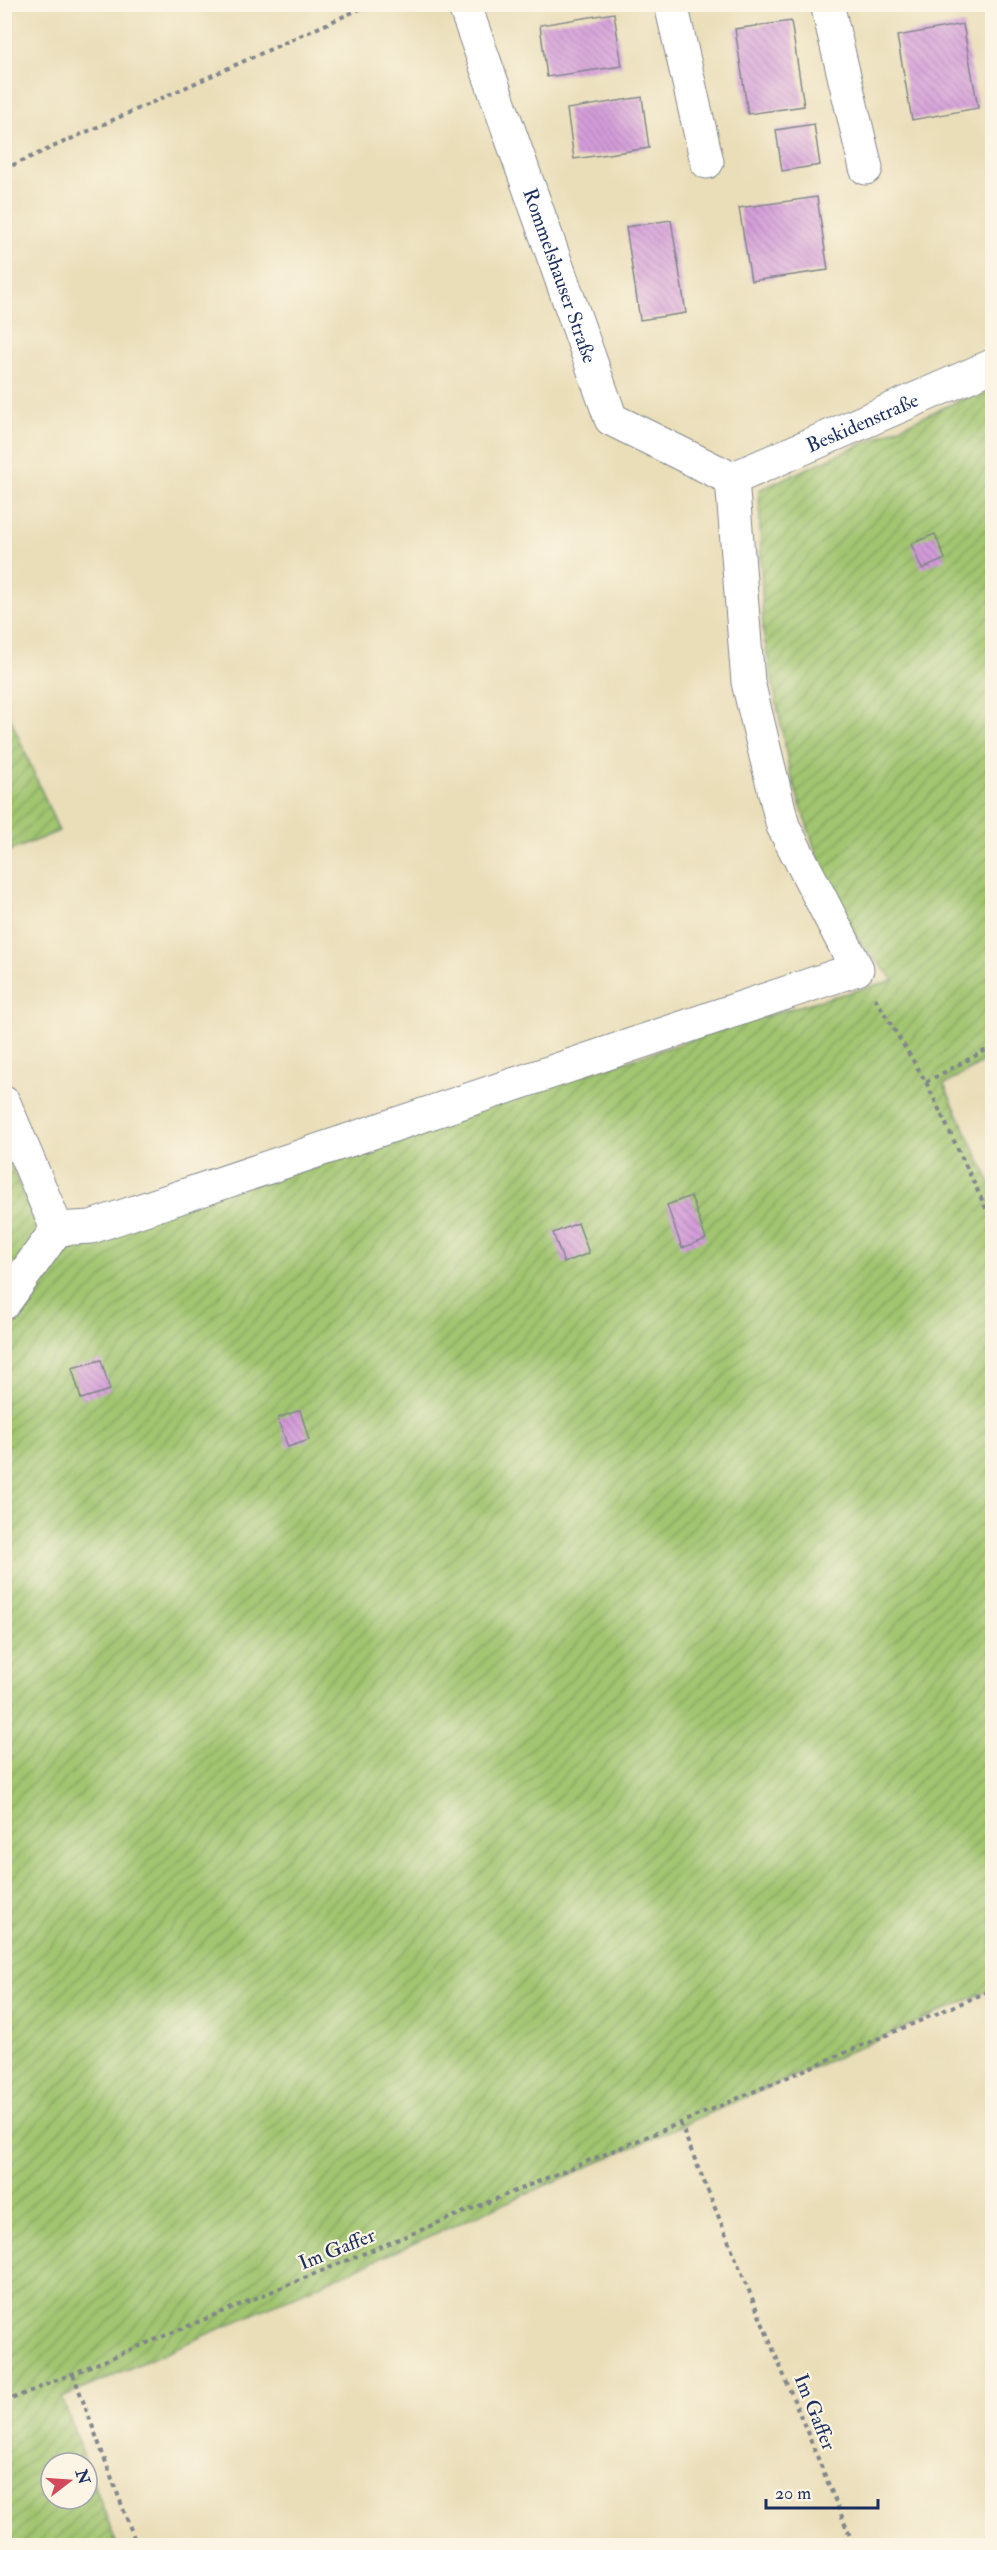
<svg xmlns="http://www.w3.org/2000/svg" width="997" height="2550" viewBox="0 0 997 2550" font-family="'IM FELL Double Pica',serif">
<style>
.garden{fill:url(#garden-furrows);stroke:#5e7a66;stroke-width:1.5}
.building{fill:url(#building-back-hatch)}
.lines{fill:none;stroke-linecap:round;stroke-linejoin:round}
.minor-casing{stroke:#82868c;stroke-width:35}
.path{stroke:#82868c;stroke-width:4;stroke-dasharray:4.5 4.5;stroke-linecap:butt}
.minor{stroke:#fff;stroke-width:33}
.labels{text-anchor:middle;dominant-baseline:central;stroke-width:4.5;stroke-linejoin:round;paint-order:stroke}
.street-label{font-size:20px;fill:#1b2f5e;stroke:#fcf5e5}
</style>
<defs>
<pattern id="garden-furrows" width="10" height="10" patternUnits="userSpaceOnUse" patternTransform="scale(1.5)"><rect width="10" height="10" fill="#a1c56f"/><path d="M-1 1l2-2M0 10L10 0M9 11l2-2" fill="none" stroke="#82a05e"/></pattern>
<pattern id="building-back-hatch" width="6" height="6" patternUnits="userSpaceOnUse" patternTransform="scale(1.5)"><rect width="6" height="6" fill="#d49cd9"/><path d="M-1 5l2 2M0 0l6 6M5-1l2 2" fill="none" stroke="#ab80b3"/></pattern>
</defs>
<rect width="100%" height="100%" fill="#fcf5e5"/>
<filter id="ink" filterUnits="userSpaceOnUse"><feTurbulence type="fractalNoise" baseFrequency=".0167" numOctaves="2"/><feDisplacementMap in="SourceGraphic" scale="12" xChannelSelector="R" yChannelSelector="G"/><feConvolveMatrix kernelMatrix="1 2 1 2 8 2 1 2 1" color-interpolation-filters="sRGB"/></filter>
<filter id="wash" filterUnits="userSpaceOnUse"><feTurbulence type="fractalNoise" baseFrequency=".008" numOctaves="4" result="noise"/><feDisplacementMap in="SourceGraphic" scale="24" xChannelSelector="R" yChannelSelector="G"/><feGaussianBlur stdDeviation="1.35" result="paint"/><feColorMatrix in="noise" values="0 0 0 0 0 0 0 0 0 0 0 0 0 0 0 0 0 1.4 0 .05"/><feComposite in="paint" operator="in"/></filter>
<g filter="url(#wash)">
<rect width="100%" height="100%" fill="#eadeb9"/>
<g class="garden">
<polygon points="992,386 992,1057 944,1085 992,1186 992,1989 62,2398 86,2463 51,2463 51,2499 87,2499 87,2465 117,2545 5,2545 4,1149 32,1215 56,1251 199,1198 785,1010 894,980 861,944 823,874 790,773 763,632 759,490"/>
<polygon points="5,706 59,831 5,853 4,853"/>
</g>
<g id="blocks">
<g class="building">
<polygon points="614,13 622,66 547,77 540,25"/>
<polygon points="791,21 804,106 748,114 735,29"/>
<polygon points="963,24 978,108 912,120 897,36"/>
<polygon points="642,97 649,148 574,159 567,109"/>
<polygon points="814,124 820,165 782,171 776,130"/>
<polygon points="817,197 828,270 751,281 739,208"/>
<polygon points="671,220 686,313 640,320 626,227"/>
<polygon points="935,534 945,559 922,569 911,544"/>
<polygon points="691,1196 706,1239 682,1248 667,1205"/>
<polygon points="578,1223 589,1253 564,1263 553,1233"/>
<polygon points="101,1360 110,1390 81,1399 72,1368"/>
<polygon points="300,1410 309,1440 288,1447 278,1418"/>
</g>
</g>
</g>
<g filter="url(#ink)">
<use href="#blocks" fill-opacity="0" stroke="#82868c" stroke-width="1.5"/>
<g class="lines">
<defs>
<g id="minor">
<path id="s1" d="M464,4L611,419L732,479"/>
<polyline points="671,4 707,162"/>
<polyline points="827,4 866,168"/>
<path id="s2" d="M732,479L992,366"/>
<polyline points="4,1103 57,1229"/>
<polyline points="57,1229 91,1227 857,969 783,826 748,682 732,479"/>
<polyline points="4,1303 57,1229"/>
</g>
</defs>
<use href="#minor" class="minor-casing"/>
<g class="path">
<polyline points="4,169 371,4"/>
<polyline points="875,998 926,1082 992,1221"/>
<polyline points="926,1082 992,1047"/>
<polyline points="680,2123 854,2546"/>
<polyline points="73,2374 137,2546"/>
<polyline points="4,2402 680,2123 992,1990"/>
</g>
<use href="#minor" class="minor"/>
</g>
</g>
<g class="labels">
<g class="street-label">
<text stroke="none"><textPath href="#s1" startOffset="288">Rommelshauser Straße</textPath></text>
<text stroke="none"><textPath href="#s2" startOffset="142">Beskidenstraße</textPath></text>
<text transform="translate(337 2249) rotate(-22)">Im Gaffer</text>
<text transform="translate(815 2412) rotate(68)">Im Gaffer</text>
</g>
</g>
<rect width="997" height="2550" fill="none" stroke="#fcf5e5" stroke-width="24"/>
<g transform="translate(69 2481) rotate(73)"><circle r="28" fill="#fcf5e5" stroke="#a2a6af" stroke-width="1.5"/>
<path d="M0-4.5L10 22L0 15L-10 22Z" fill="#d1495b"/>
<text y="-9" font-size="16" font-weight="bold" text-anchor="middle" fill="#1b2f5e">N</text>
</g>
<path d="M766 2499v9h112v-9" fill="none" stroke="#1b2f5e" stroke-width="3"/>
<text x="775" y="2499" font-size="18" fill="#1b2f5e" stroke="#fcf5e5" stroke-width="4.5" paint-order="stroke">20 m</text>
</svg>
